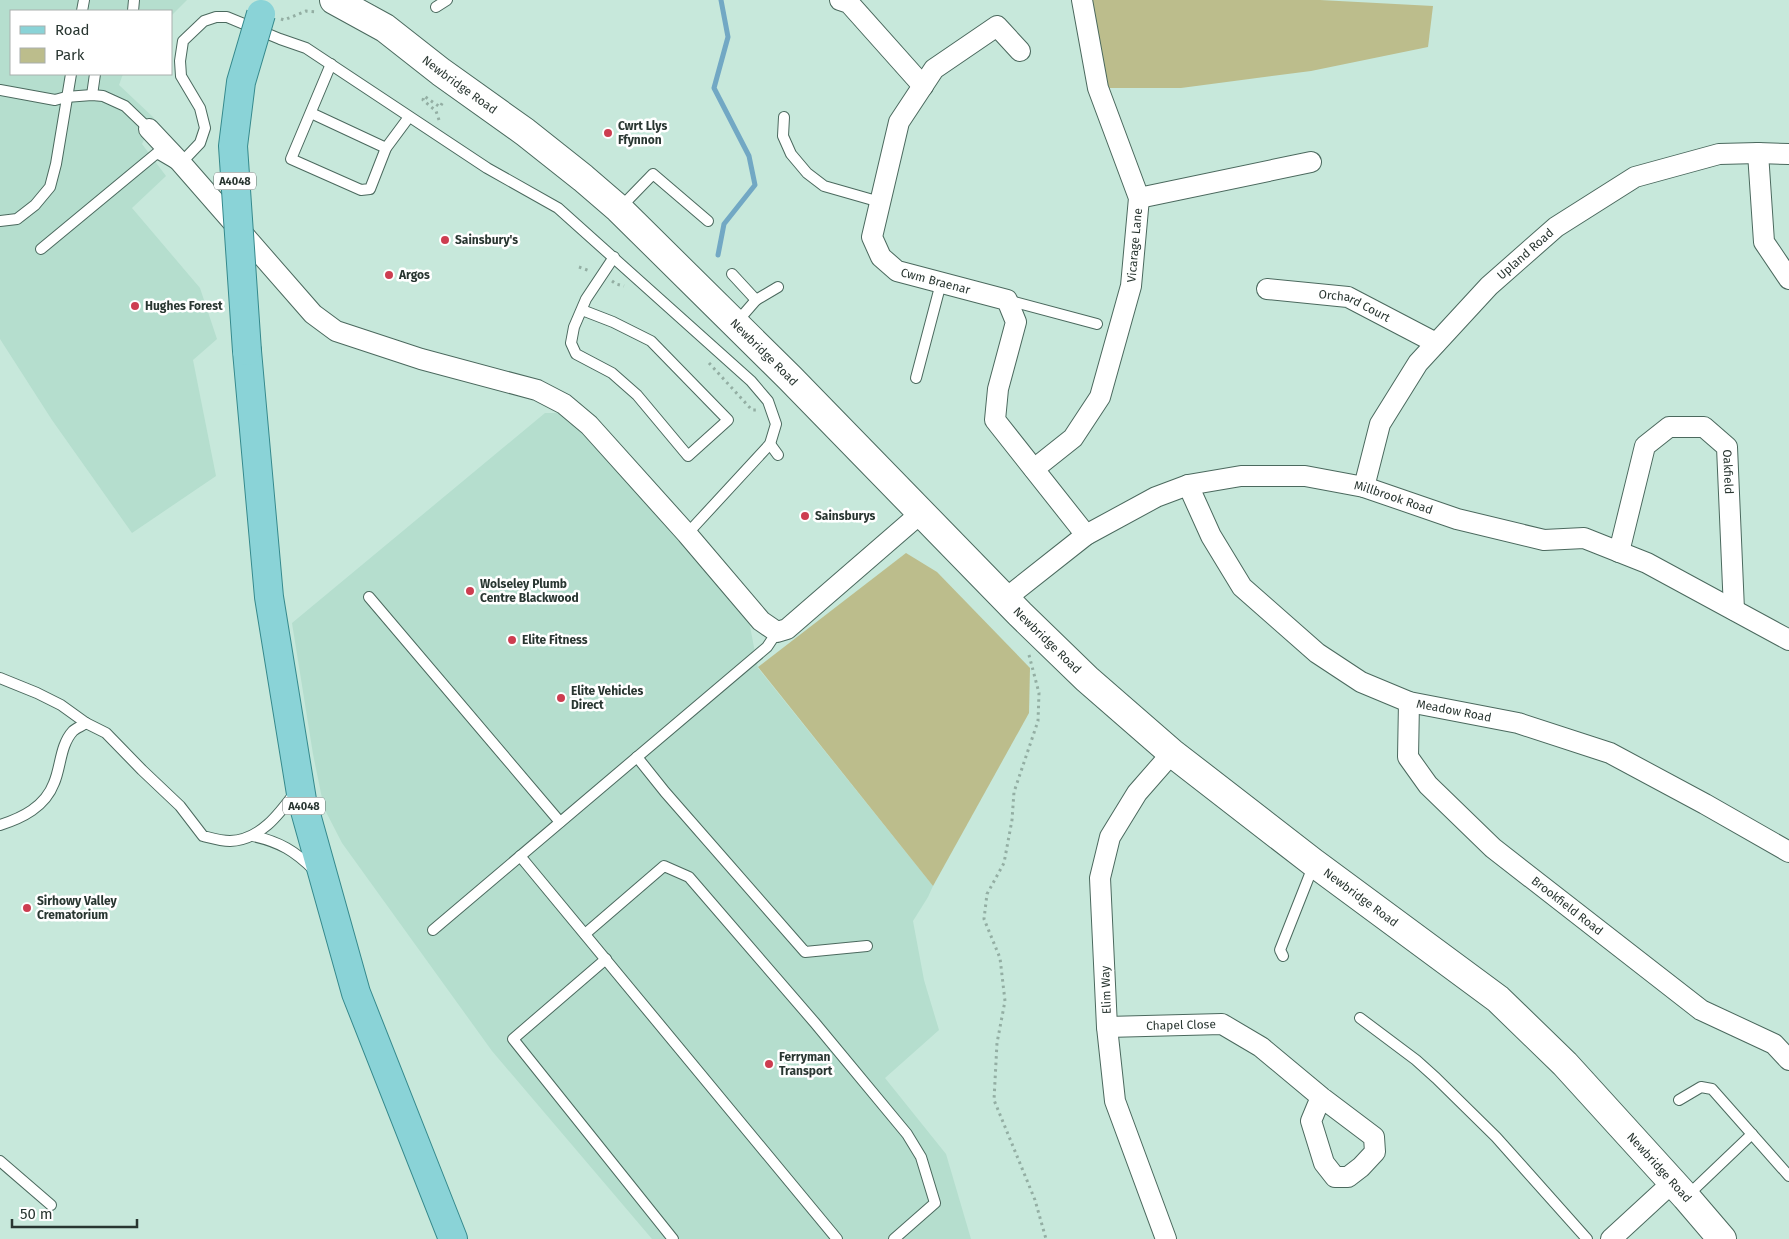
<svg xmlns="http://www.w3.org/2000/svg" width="1789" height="1239" viewBox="0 0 1789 1239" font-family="'Fira Sans',sans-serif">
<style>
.built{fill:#b5dece}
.green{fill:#bcbd8c}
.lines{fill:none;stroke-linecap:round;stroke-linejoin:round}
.stream{stroke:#72a8c4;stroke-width:5}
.service-casing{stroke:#4b695e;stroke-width:12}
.minor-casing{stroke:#4b695e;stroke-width:22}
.secondary-casing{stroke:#4b695e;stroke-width:30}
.primary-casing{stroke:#35898c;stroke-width:30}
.path{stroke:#93aea3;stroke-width:3;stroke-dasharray:2.5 4;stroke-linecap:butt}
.service{stroke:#fff;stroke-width:10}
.minor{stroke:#fff;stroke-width:20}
.secondary{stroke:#fff;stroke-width:28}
.primary{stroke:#8ad3d7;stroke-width:28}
.primary-bridge-casing{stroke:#35898c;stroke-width:30;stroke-linecap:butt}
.primary-bridge{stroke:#8ad3d7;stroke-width:28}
.poi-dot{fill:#cd3d50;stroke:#fff;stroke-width:2}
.labels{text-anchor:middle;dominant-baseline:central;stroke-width:5;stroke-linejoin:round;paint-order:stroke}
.shield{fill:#fff;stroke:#69726f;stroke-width:1}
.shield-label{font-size:11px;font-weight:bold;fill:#293631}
.street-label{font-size:12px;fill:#293631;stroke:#fff}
.poi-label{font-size:12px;font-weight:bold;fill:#293631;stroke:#fff;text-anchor:start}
</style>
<rect width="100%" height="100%" fill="#c7e8db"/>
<g class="built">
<polygon points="0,0 187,0 171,16 171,11 11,11 11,74 123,74 119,85 154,118 142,144 166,176 132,208 200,288 217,339 193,360 216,476 132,533 52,420 0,339"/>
<polygon points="545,413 558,413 583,434 623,476 749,621 758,668 933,886 928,897 913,921 924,980 939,1030 885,1078 946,1154 971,1239 652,1239 492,1051 342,843 324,808 313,754 292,623"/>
</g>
<g class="green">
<polygon points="1086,0 1320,0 1433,6 1428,47 1311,71 1181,88 1109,88"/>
<polygon points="906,553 937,572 1030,668 1029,713 933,886 758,667"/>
</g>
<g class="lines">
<polyline class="stream" points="718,255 724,224 755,185 749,156 714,88 728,37 721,0"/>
<defs>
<g id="service">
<polyline points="436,7 447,0"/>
<polyline points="82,11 84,0"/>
<polyline points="133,11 134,0"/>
<polyline points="331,64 291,159 361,190 370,189 386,148 409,117"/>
<polyline points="0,90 55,100 66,97 92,95 103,96 125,106 149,129"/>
<polyline points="92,95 95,74"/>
<polyline points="311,113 386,148"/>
<polyline points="784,117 783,136 791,154 807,173 824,186 880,202"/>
<polyline points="619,209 653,174 708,221"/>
<polyline points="0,221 17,219 35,205 50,187 56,164 71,74"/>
<polyline points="41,249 157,153 174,163 181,163 200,143 205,128 200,108 181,76 180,61 183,41 204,21 216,17 227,17 280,39 306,48 487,168 558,208 751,381 768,401 776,424 770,444 687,534"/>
<polyline points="732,274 756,300"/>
<polyline points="1007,300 1097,324"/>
<polyline points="582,310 613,322 651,341 728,420 688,456 637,395 612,373 576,354 571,343 574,327 586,299 614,257"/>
<polyline points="736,323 756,300 778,287"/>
<polyline points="916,378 941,283"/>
<polyline points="770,444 778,455"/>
<polyline points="369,597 560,822"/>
<path d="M0,678L37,693L61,705L86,723L106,733L142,770L180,806L203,836C211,838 221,841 230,841C261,840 280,813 297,790"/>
<polyline points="637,757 665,792 805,952 867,946"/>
<path d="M0,825C22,818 45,807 54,783C61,767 60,745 73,731C76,728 82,726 86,723"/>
<path d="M253,836C280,842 295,851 314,870"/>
<polyline points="520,856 837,1239"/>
<polyline points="433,930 767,647 777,632"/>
<polyline points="585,934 664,866 689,877 815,1023 907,1134 921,1157 935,1203 894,1239"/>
<polyline points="1283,956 1280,950 1314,864"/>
<polyline points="606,959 513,1039 673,1239"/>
<polyline points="1360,1018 1416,1060 1436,1078 1496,1137 1587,1239"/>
<polyline points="1679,1100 1701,1087 1712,1089 1789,1176"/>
<polyline points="0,1161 51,1205"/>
<polyline points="1687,1196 1752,1134"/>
</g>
<g id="minor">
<polyline points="840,0 849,3 923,86"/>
<path id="s1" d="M1020,51L997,26L934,69L899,122L872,237L881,257L897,271L1007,300L1016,322L998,389L995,420L1086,535"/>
<polyline points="149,129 181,163 313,314 336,331 421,359 537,390 564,404 589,425 687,534 761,621 777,632 787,629 921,513"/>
<polyline points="1758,153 1764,242 1789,279"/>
<polyline points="1139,198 1311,162"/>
<path id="s2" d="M1267,289L1348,297L1436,343"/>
<path id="s3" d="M1034,469L1073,438L1100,397L1131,286L1139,198L1098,88L1082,0"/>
<path id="s4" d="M1188,485L1211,536L1242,587L1317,653L1361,682L1409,702L1518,723L1610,753L1705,804L1789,852"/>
<path id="s5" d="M1364,487L1380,424L1418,363L1489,286L1556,227L1635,177L1719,154L1758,153L1789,154"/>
<path id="s6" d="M1619,552L1645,446L1669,427H1704L1727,447L1734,610"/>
<path id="s7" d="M1005,599L1086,535L1156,497L1188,485L1241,476H1305L1364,487L1457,519L1544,540L1584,538L1647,563L1789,640"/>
<path id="s8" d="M1409,702L1408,757L1428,785L1493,848L1701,1010L1774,1044L1789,1060"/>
<path id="s9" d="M1107,1027L1222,1024L1261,1047L1321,1097L1374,1137L1375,1152L1361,1167L1348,1177H1335L1324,1163L1311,1121L1321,1097"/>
<polyline points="1166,1239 1115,1101 1107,1027 1100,878 1110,837 1137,793 1172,753"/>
<polyline points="1611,1239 1673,1182"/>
</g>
<g id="secondary">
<path id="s10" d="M334,0L385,28L441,72L525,132L583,178L619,209L790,378L1020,614L1087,679L1172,753L1314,863L1498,999L1565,1064L1686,1197L1722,1239"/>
</g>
<polyline id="primary" points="247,351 269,597 302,800 356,993 453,1239"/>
</defs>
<use href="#service" class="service-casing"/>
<use href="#minor" class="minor-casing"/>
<use href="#secondary" class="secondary-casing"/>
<use href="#primary" class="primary-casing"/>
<g class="path">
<polyline points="281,19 284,20 306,11 318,12"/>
<polyline points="439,120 436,111 423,100 424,96 440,107 444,100"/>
<polyline points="579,267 590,271"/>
<polyline points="612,281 616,284 624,286"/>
<polyline points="709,363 752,410 759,410"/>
<polyline points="1029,655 1039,693 1038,721 1014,792 1012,820 1004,863 987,894 984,919 1000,958 1005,1001 997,1043 994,1100 1035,1200 1046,1239"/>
</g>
<use href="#service" class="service"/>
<use href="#minor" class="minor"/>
<use href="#secondary" class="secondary"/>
<use href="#primary" class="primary"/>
<defs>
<polyline id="primary-bridge" points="247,351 233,146 241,82 261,14"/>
</defs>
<use href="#primary-bridge" class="primary-bridge-casing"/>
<use href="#primary-bridge" class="primary-bridge"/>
</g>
<g class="poi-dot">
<circle cx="608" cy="133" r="5"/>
<circle cx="445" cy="240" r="5"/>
<circle cx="389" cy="275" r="5"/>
<circle cx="135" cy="306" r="5"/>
<circle cx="805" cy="516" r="5"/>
<circle cx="470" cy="591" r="5"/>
<circle cx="512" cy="640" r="5"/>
<circle cx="561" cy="698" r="5"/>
<circle cx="27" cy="908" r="5"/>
<circle cx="769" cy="1064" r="5"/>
</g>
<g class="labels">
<g class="shield">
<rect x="214" y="172.5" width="42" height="17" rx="4"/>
<rect x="283" y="797.5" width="42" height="17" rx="4"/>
</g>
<g class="shield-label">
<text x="235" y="181">A4048</text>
<text x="304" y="806">A4048</text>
</g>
<g class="street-label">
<text stroke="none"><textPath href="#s10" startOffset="152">Newbridge Road</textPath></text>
<text stroke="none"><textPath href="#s3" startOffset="255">Vicarage Lane</textPath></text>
<text stroke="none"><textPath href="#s5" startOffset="290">Upland Road</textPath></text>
<text stroke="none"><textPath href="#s1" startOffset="375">Cwm Braenar</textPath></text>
<text stroke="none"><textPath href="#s2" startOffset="90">Orchard Court</textPath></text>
<text stroke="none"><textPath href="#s10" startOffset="558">Newbridge Road</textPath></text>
<text stroke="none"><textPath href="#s6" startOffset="230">Oakfield</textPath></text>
<text stroke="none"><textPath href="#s7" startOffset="426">Millbrook Road</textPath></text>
<text stroke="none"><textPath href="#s10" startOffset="962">Newbridge Road</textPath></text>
<text stroke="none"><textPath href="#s4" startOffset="366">Meadow Road</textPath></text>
<text stroke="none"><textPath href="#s10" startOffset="1368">Newbridge Road</textPath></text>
<text stroke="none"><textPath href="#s8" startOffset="274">Brookfield Road</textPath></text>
<text transform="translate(1106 990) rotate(-92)">Elim Way</text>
<text stroke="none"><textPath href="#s9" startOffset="74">Chapel Close</textPath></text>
<text stroke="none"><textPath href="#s10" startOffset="1772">Newbridge Road</textPath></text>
</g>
<g class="poi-label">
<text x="618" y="126">Cwrt Llys<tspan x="618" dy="14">Ffynnon</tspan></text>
<text x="455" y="240">Sainsbury's</text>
<text x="399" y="275">Argos</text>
<text x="145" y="306">Hughes Forest</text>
<text x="815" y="516">Sainsburys</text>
<text x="480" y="584">Wolseley Plumb<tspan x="480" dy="14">Centre Blackwood</tspan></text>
<text x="522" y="640">Elite Fitness</text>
<text x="571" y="691">Elite Vehicles<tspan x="571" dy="14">Direct</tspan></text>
<text x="37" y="901">Sirhowy Valley<tspan x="37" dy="14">Crematorium</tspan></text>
<text x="779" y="1057">Ferryman<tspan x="779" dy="14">Transport</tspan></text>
</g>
</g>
<rect x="10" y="10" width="162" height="65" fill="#ffffff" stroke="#a9afad"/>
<rect x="20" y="26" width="25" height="8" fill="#8ad3d7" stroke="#a9afad"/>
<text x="55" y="35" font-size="15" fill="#293631">Road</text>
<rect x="20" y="48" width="25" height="15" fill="#bcbd8c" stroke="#a9afad"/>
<text x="55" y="60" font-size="15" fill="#293631">Park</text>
<path d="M12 1219v8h125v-8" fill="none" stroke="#293631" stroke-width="2.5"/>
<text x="20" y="1219" font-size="15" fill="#293631" stroke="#ffffff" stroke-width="4" paint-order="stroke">50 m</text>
</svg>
